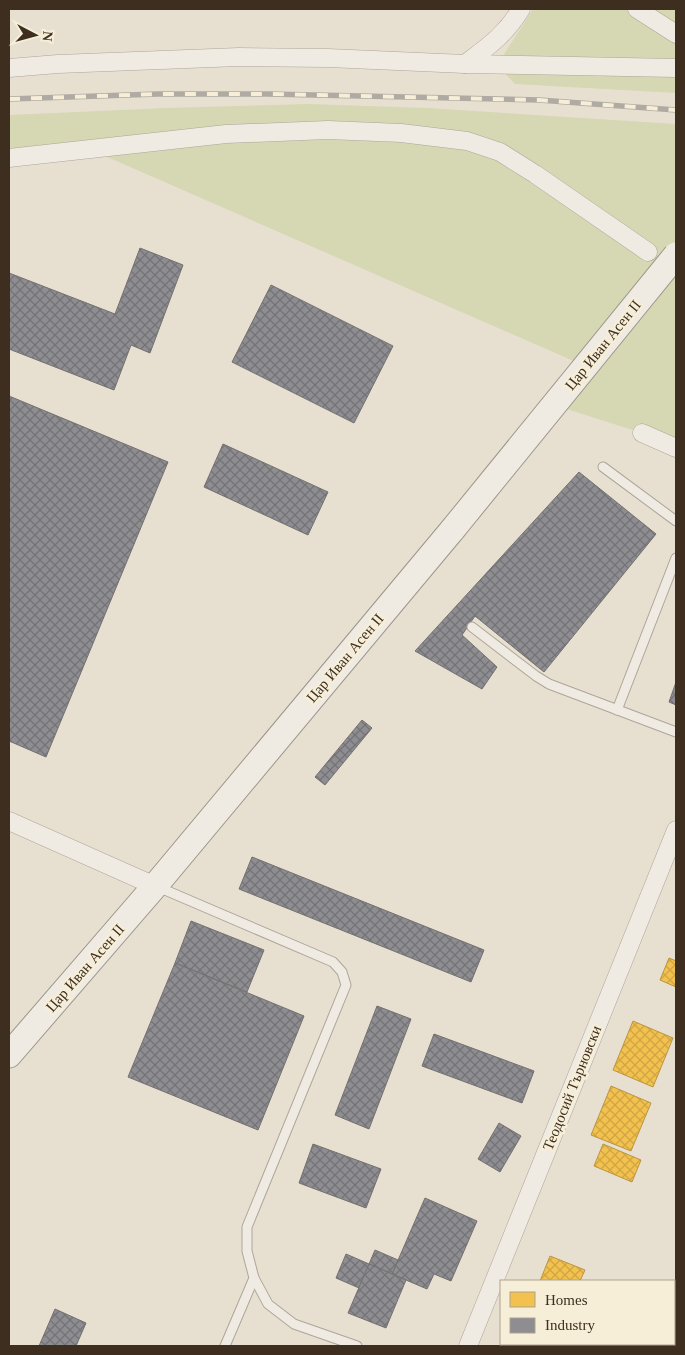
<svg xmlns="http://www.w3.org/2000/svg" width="685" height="1355" viewBox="0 0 685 1355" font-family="Georgia,serif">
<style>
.grass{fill:#d6d7b3}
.homes{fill:url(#homes-cross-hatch);stroke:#bc9540}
.industry{fill:url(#industry-cross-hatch);stroke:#757070}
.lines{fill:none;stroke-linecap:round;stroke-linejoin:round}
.service-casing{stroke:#ada599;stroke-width:11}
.minor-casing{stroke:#ada599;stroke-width:19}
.secondary-casing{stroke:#9c958a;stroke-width:27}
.service{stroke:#efebe3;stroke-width:9}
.minor{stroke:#efebe3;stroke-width:18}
.secondary{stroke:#efebe3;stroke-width:25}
.rail-casing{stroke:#afaaa2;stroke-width:5.5}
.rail{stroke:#f7eed8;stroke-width:4;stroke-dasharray:11;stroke-linecap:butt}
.secondary-bridge-casing{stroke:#9c958a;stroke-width:27;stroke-linecap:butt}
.secondary-bridge{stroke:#efebe3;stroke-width:25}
.labels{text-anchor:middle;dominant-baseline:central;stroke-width:5;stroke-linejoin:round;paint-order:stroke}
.street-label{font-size:15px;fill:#3d2e20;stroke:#f7eed8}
</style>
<defs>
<pattern id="homes-cross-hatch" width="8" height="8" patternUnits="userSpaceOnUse" patternTransform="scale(1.25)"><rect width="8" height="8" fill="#f2c14e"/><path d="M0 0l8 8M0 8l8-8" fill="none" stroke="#d0a644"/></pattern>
<pattern id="industry-cross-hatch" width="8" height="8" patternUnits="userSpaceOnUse" patternTransform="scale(1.25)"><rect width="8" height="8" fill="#8d8d92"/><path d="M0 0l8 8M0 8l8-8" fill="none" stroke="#747477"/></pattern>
</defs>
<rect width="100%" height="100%" fill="#e7e0d1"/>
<g class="grass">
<polygon points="533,9 676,9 676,93 515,84 497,65"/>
<polygon points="308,104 427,108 676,124 676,448 642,433 554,405 585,366 89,149 9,158 9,115 166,108"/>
</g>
<g class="homes">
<polygon points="669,958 676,961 676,987 660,980"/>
<polygon points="633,1021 673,1038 653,1087 613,1070"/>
<polygon points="611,1086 651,1103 631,1151 591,1135"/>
<polygon points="603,1144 641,1160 632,1182 594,1166"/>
<polygon points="550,1256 585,1270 580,1281 540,1281"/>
<polygon points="629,1344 669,1344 668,1346 628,1346"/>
</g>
<g class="industry">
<polygon points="140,248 183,265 150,353 131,345 114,390 9,349 9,273 115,314"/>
<polygon points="271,285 393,346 354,423 232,362"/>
<polygon points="9,396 168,462 46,757 9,741"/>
<polygon points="223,444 328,492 308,535 204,487"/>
<polygon points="579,472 656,534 544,672 475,616 462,635 497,667 482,689 415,651"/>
<polygon points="676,682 676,705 669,702"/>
<polygon points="362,720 372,728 325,785 315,777"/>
<polygon points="252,857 484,950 471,982 239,889"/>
<polygon points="191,921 264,950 247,992 175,963"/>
<polygon points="175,963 304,1016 258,1130 128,1077"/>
<polygon points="377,1006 411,1019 369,1129 335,1115"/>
<polygon points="434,1034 534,1071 522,1103 422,1066"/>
<polygon points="499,1123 521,1136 500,1172 478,1159"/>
<polygon points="313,1144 381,1169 366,1208 299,1183"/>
<polygon points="425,1198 477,1221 451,1281 434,1274 427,1289 392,1274"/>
<polygon points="375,1250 398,1260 392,1274 369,1264"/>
<polygon points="346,1254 369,1264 359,1288 336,1278"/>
<polygon points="369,1264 406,1280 386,1328 348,1313"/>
<polygon points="55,1309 86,1323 76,1346 39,1346"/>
</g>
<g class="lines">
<defs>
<g id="service">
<polyline points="603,467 676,521"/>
<polyline points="472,627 536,676 549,684 676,732"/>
<polyline points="617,710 676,558"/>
<polyline points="158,887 333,962 342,972 346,985 247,1227 247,1251 254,1278 268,1304 294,1324 357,1346"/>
<polyline points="225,1346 254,1278"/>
</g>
<g id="minor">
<polyline points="637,9 676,34"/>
<path d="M465,64C489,46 505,35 521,9"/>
<polyline points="9,68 58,64 239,57 328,58 465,64 676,68"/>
<polyline points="9,158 226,134 328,130 401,133 467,141 500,152 535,174 648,252"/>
<polyline points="642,433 676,448"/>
<polyline points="9,821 155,886"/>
<polyline points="468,1346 676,830"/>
</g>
<polyline id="secondary" points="9,1055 155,886 453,529"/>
</defs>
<use href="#service" class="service-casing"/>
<use href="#minor" class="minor-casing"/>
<use href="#secondary" class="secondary-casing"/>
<use href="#service" class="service"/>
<use href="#minor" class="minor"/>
<use href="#secondary" class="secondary"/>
<defs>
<polyline id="rail" points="9,99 158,94 268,94 539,100 676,110"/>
</defs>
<use href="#rail" class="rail-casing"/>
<use href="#rail" class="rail"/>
<defs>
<polyline id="secondary-bridge" points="453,529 676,255"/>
</defs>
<use href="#secondary-bridge" class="secondary-bridge-casing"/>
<use href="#secondary-bridge" class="secondary-bridge"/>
</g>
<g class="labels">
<g class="street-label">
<text transform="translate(603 345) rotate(-51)">Цар Иван Асен II</text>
<text transform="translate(345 658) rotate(-50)">Цар Иван Асен II</text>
<text transform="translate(85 968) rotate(-49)">Цар Иван Асен II</text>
<text transform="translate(572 1088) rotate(-68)">Теодосий Търновски</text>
</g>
</g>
<rect width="685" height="1355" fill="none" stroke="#3d2e20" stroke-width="20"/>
<rect x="500" y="1280" width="175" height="65" fill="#f7eed8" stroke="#ada18e"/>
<rect x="510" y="1292" width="25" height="15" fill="#f2c14e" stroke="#ada18e"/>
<text x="545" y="1305" font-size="15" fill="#3d2e20">Homes</text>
<rect x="510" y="1318" width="25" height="15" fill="#8d8d92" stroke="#ada18e"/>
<text x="545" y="1330" font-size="15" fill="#3d2e20">Industry</text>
<g transform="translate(35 35) rotate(96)" stroke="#f7eed8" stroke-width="4" paint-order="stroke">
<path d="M0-4L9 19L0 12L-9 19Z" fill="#3d2e20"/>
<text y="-8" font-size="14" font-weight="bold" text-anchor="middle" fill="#3d2e20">N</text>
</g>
</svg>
